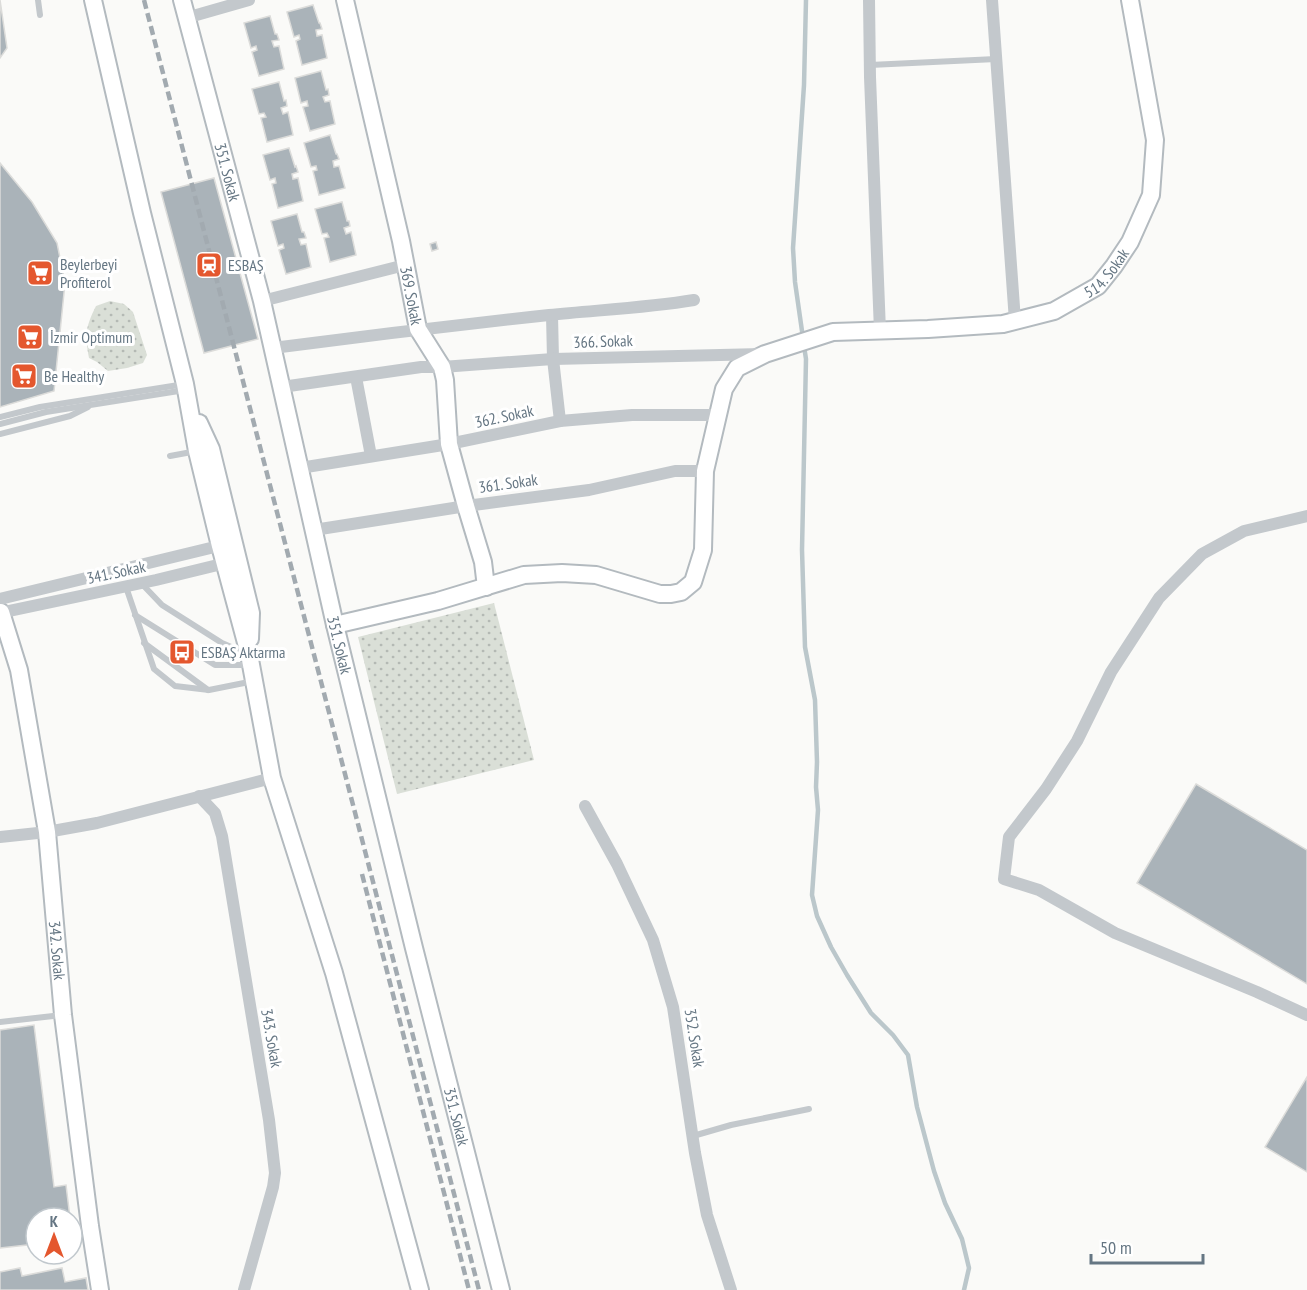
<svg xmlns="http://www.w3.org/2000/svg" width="1307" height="1290" viewBox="0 0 1307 1290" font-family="'PT Sans Narrow',sans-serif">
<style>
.park{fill:url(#park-dots)}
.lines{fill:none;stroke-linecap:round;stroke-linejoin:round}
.stream{stroke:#bbc7cb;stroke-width:4.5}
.building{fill:#aab3b9;stroke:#dcdcda;stroke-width:1.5}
.secondary-casing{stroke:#b3babf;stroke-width:20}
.lane{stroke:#c3c8cc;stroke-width:6}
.street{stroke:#c3c8cc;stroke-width:12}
.secondary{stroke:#fff;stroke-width:16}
.rail{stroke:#a2aab0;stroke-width:4.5;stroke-dasharray:9 4.5;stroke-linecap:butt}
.labels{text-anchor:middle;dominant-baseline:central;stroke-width:6;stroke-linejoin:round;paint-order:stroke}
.street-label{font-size:16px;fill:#657683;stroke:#fff}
.poi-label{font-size:16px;fill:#657683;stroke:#fff;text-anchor:start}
</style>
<defs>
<pattern id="park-dots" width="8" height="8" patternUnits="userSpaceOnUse" patternTransform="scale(1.5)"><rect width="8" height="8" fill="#dadfd7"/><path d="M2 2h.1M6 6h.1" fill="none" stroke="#b4b9b4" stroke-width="1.8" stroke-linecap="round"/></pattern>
</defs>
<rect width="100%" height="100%" fill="#fafaf8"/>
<g class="park">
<path d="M110,301L124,304L133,312L147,355L143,363L127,368L108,371L97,362L89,358C85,335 85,328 96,306Z"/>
<polygon points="494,603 534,760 397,794 358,637"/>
</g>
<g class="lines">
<g class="stream">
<polyline points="803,338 795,282 793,248 804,85 806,0"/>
<polyline points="804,346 806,359 802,550 805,647 815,700 817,762 816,787 818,810 812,895 817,916 831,947 847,975 871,1013 893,1035 908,1055 917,1107 934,1171 945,1203 962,1239 969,1268 964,1290"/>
</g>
</g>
<g class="building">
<polygon points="0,0 7,48 0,58"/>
<polygon points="313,5 319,23 320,23 322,29 316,30 317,36 322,35 327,58 302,65 296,41 300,39 299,35 294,37 287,12"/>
<polygon points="270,16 275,34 277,34 279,40 272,41 274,47 279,46 284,69 259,76 252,52 257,50 256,46 251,48 244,23"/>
<polygon points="321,71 326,90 328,89 329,95 323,97 325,102 330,101 335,124 310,131 303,107 308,106 307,101 301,103 295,78"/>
<polygon points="279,82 284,101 286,100 287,106 281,108 283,114 288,112 293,135 267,142 261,118 266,117 264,113 259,114 252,89"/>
<polygon points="330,135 336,154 337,154 339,159 333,161 334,167 339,166 345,188 319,195 313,171 317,170 316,166 311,167 304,143"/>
<polygon points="289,148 295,167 296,166 298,172 292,174 293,179 298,178 303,201 278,208 272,184 276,183 275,178 270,180 263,155"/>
<polygon points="0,163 32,202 57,243 65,283 54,391 0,407"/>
<polygon points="214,178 258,339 204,353 161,192"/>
<polygon points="342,202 347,221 349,221 350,226 344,228 346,234 351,232 356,255 330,262 324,238 329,237 327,233 322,234 315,209"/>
<polygon points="297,214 302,232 304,232 306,238 299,239 301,245 306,244 311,267 286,274 279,250 284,248 283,244 278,246 271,221"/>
<polygon points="436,242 438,249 432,251 430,244"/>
<polygon points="1196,784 1307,850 1307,984 1137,883"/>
<polygon points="34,1025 54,1187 66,1185 70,1218 36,1218 36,1244 0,1248 0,1030"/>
<polygon points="1307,1077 1307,1172 1265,1147"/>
<polygon points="20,1268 22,1276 62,1268 65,1282 86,1278 88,1290 0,1290 0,1272"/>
</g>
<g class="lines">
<defs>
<g id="secondary">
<polyline points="93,0 142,213 185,384 197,451 220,546 249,654 272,778 334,973 420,1290"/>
<path id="s1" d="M182,0L262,301L335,625L414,948L501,1290"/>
<path id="s2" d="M345,0L401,241L418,329L442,367L445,380L449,444L466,506L483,562L486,587"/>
<polyline points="199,423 211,449 251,613 250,639"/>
<path id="s3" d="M1,612L19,670L47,832L63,1015L90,1226L100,1290"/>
<path id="s4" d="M335,625L438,601L524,575L562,573L596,575L660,594H671L681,592L693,582L703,550L705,471L724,389L737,368L765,354L833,332L928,329L1003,324L1054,311L1098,286L1114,266L1130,242L1151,195L1155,140L1130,0"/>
</g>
</defs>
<use href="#secondary" class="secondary-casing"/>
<g class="lane">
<polyline points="38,0 40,15"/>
<polyline points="870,65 996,59"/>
<polyline points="0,417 40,407 185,384"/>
<polyline points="0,424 46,412 185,390"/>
<polyline points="0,434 70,416 88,407"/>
<polyline points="170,456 197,451"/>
<polyline points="142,584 162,605 222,643 245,653"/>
<polyline points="126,587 154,669 175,686 209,690 254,681"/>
<polyline points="135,615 215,665 249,665"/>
<polyline points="144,643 208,690"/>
<polyline points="0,1022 62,1015"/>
<polyline points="693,1136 731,1125 809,1109"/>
</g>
<g class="street">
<polyline points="869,0 870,77 880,331"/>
<polyline points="992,0 1015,321"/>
<polyline points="186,18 249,0"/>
<polyline points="262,301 405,265"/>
<polyline points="552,315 553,359 560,421"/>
<path d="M273,348C365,336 457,325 549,315C597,310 646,308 694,300"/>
<polyline points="356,377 371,456"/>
<polyline points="282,387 421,367 442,367 553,359 762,354"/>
<polyline points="300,468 449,444 560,421 632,415 717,415"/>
<polyline points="1307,516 1244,531 1202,554 1159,598 1111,672 1077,741 1046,789 1009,837 1004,879 1039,890 1115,933 1257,992 1307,1015"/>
<polyline points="314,530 466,506 589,490 675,471 705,471"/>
<polyline points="0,599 227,544"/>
<polyline points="0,613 156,580 230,562"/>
<polyline points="199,796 215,813 222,836 269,1120 275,1173 273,1187 244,1290"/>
<polyline points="585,806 617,864 653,940 673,1007 695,1153 707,1215 731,1290"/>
<polyline points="0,837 47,832 97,823 272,778"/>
</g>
<use href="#secondary" class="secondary"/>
<g class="rail">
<polyline points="144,0 479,1290"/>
<polyline points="362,874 469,1290"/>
</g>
</g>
<defs>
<symbol id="station-square" viewBox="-11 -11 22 22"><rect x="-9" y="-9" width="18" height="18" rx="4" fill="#e4572e" stroke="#fff"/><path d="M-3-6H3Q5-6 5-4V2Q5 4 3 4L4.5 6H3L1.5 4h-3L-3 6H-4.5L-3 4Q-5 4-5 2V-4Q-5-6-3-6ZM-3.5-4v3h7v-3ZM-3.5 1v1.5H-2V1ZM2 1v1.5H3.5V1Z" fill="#fff"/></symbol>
<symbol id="supermarket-square" viewBox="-11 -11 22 22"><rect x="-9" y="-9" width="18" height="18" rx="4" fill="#e4572e" stroke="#fff"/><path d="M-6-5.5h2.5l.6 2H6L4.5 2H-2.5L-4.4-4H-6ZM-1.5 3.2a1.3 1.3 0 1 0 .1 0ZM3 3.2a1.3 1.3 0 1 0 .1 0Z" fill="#fff"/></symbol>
<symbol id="bus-square" viewBox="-11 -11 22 22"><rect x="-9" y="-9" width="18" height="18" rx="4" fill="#e4572e" stroke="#fff"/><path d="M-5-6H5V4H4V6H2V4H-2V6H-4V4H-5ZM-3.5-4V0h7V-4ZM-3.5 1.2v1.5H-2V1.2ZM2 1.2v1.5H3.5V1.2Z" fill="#fff"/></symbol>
</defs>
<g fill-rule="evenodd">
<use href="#station-square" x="194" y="250" width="30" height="30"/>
<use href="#supermarket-square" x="25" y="258" width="30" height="30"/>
<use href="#supermarket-square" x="15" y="322" width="30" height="30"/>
<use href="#supermarket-square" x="9" y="361" width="30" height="30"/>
<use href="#bus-square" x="167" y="637" width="30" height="30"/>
</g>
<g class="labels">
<g class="street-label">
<text stroke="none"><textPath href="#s1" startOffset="178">351. Sokak</textPath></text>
<text stroke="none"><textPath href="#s4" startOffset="984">514. Sokak</textPath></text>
<text stroke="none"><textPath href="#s2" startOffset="303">369. Sokak</textPath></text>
<text transform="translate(603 341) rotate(-2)">366. Sokak</text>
<text transform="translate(504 416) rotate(-12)">362. Sokak</text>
<text transform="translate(508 483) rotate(-8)">361. Sokak</text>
<text transform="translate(116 572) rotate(-12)">341. Sokak</text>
<text stroke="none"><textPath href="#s1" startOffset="664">351. Sokak</textPath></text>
<text stroke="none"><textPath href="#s3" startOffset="344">342. Sokak</textPath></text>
<text transform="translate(272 1038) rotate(80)">343. Sokak</text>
<text transform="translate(695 1038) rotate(81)">352. Sokak</text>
<text stroke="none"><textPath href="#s1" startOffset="1150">351. Sokak</textPath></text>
</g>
<g class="poi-label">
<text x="60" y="264">Beylerbeyi<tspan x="60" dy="18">Profiterol</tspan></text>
<text x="228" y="265">ESBAŞ</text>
<text x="50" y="337">İzmir Optimum</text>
<text x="44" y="376">Be Healthy</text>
<text x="201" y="652">ESBAŞ Aktarma</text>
</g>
</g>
<g transform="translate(54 1236)"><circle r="28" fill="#ffffff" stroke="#c1c8cd" stroke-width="1.5"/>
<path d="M0-4.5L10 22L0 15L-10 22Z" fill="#e4572e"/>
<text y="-9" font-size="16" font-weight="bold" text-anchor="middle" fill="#657683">K</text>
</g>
<path d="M1091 1254v9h112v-9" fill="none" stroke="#657683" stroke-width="3"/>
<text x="1100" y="1254" font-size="18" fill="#657683" stroke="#ffffff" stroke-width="4.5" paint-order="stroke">50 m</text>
</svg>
